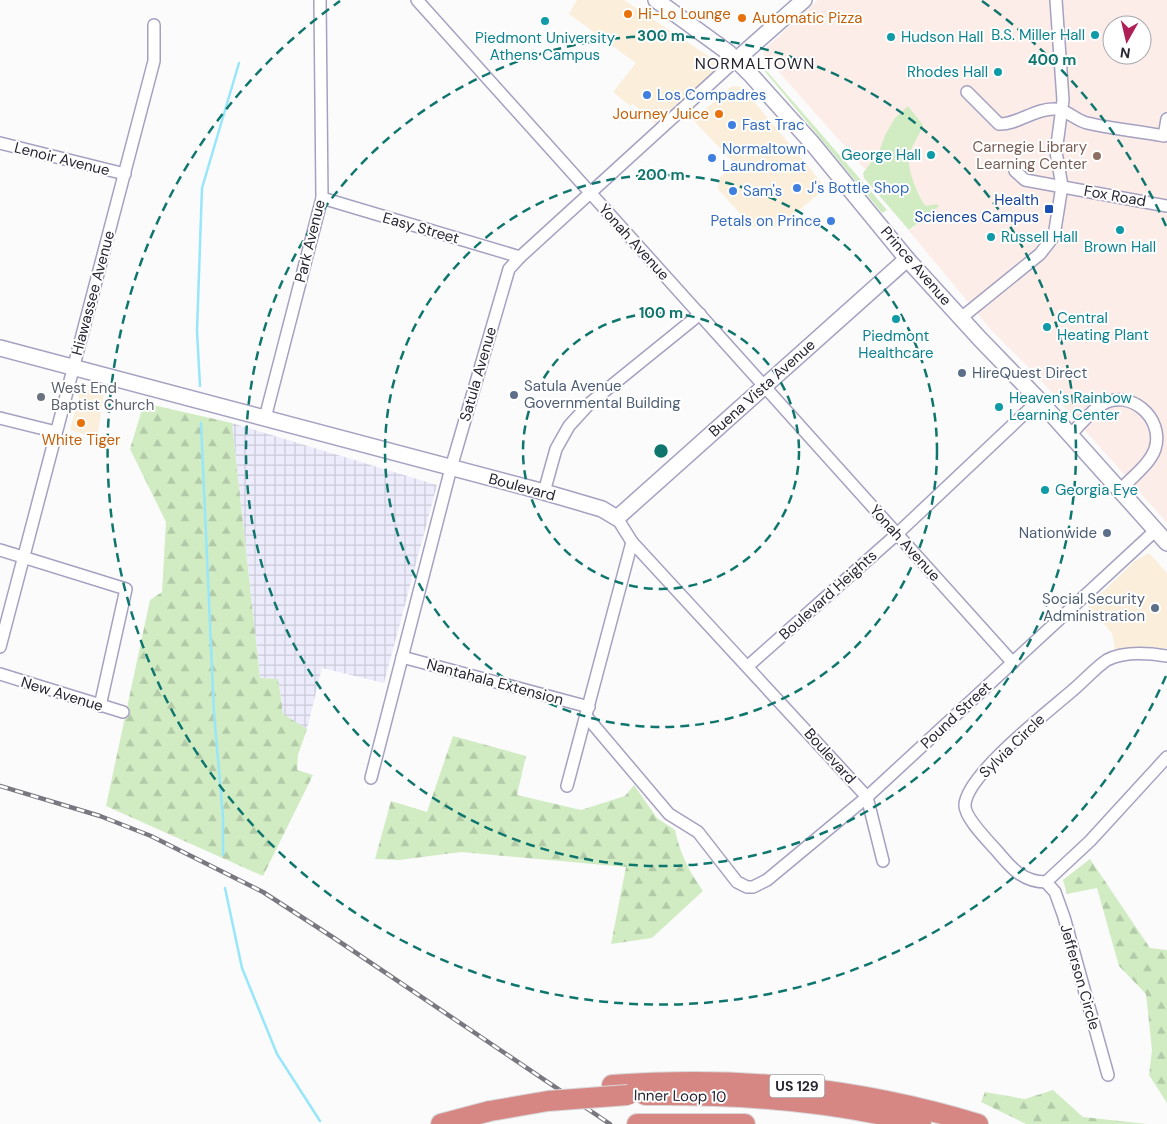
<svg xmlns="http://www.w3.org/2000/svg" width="1167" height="1124" viewBox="0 0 1167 1124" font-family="'DM Sans',sans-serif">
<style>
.commercial{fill:#fbefdb}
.industrial{fill:url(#industrial-grid)}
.education{fill:#fdede9;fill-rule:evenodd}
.grass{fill:#d1ecc3}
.forest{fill:url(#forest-firs)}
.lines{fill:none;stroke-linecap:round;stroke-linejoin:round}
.stream{stroke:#97e6fa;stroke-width:2.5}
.street-casing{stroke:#a5a1c1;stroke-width:14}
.secondary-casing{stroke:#a5a1c1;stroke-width:18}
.highway-casing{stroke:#d8d8da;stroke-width:22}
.street{stroke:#fff;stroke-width:11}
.secondary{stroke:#fff;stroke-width:15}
.highway{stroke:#d78783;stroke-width:20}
.rail-casing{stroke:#797880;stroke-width:4.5}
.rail{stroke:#fff;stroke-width:2.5;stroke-dasharray:8;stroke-linecap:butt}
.highway-bridge-casing{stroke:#d8d8da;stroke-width:22;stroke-linecap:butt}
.highway-bridge{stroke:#d78783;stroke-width:20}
.ring{fill:none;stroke:#0f766e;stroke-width:2.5;stroke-dasharray:9 6}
.food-dot{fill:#e8710a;stroke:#fff;stroke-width:2}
.culture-dot{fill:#0f9aa8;stroke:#fff;stroke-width:2}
.shop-dot{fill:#3f7fe0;stroke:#fff;stroke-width:2}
.education-dot{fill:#8d6e63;stroke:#fff;stroke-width:2}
.transit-dot{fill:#1a4fb4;stroke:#fff;stroke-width:2}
.service-dot{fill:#5c6f8a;stroke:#fff;stroke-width:2}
.worship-dot{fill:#6b7280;stroke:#fff;stroke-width:2}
.labels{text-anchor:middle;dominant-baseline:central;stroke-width:4;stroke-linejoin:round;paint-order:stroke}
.shield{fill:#fff;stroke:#686670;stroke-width:1}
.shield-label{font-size:14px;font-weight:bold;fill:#272532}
.food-label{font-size:15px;fill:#c56008;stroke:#fff;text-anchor:start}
.culture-label{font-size:15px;fill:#0d838f;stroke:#fff;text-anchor:start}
.shop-label{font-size:15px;fill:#366cbe;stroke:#fff;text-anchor:start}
.education-label{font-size:15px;fill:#785e54;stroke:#fff;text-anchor:end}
.street-label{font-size:15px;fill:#272532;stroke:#fff}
.transit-label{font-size:15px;fill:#164399;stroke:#fff;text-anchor:end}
.service-label{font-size:15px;fill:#4e5e75;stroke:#fff;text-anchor:start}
.worship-label{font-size:15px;fill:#5b616d;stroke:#fff;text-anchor:start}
.neighbourhood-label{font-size:16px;letter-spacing:1px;fill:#272532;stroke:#fff}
.centre{fill:#0f766e;stroke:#fff;stroke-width:2.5}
.ring-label{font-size:15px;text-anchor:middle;font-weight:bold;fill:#0f766e;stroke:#fff;stroke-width:4;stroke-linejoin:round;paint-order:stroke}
</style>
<defs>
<pattern id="industrial-grid" width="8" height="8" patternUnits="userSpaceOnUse" patternTransform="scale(1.25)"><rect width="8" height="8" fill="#edecfc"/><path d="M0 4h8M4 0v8" fill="none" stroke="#cbcad8"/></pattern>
<pattern id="forest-firs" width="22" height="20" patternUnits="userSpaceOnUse" patternTransform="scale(1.25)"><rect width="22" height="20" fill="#d1ecc3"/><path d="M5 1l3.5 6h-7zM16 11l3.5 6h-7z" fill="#b3caa8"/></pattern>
</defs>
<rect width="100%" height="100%" fill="#fbfbfb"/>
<g class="commercial">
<polygon points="577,0 624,0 716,61 710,81 658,126 633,104 630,106 613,92 636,63 569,14"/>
<polygon points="732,86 742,87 826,188 779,227 752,227 718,189 720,177 736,165 693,120"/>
<polygon points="91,390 104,392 97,439 70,430 80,392"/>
<polygon points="1149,553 1167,573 1167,648 1115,650 1112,633 1088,606 1135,561"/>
</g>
<polygon class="industrial" points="232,423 437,485 384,683 322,668 307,729 283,715 278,679 260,678"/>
<path class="education" d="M818,0H1167V523L1038,377L992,331L909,231L915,226L763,54L766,48ZM1112,25H1142V55H1112Z"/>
<g class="grass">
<polygon points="764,68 887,210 882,213 763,69"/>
<path d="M908,106L923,125C920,136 910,146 909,158C907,168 919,200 926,206L936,204L939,206L909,230L864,178L863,173L879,152L885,135L895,118Z"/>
</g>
<g class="forest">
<polygon points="144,403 232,423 260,678 278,679 283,714 307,729 298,755 297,770 313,775 263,876 106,806 150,600 162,592 166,522 130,449"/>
<path d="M453,736L526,756L517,795L581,810L625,796L634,785L657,818L675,830C680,854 689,871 703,891L652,938L611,944L626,867L461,852L399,860L375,859L391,801L427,812Z"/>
<polygon points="1090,859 1150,948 1167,950 1167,1103 1149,1075 1152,1050 1146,994 1119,966 1097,888 1067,894 1063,880"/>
<polygon points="1053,1090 1083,1117 1147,1124 1026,1124 981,1102 985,1092 1025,1099"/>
</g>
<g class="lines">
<g class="stream">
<polyline points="200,386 197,331 202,188 239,63"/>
<polyline points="201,423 214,713 223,817 223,855"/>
<polyline points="225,888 242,968 277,1054 320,1121"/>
</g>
<defs>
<g id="street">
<polyline points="417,0 1013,663"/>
<path d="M967,92L999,124C1017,125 1035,108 1055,109C1066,109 1075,120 1087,123C1112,129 1138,131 1164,136L1167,119"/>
<polyline points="0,143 125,174"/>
<polyline points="1015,171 1025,180 1167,206"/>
<polyline points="322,198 520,257"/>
<polyline points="961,318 1040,254 1054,236 1062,186 1056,152 1063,100 1056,0"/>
<polyline points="0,418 56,432"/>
<polyline points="265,418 322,198 320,0"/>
<path d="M1070,435C1080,425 1090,412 1101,405C1129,387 1165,418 1155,449C1150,464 1131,478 1120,490"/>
<polyline points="544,492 556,449 569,426 590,403 700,314"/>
<polyline points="617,518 632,542 867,797 883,861"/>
<polyline points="0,550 126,589 100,706"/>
<polyline points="0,647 154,61 154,25"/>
<path d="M1167,656C1149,653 1124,651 1107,660C1095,668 1084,681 1073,690C1049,711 966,775 965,805C964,817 989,842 997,851C1011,868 1023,882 1046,882L1090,841L1167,757"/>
<polyline points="402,657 589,707"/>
<polyline points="748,666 897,534 1039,400"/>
<polyline points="0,674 123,712"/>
<polyline points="586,716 669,814 698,832 737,882 747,887 753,887 767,880 867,797 1156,530"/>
<polyline points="371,778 451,468 509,269 520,257 736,60"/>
<polyline points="567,786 632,542"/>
<polyline points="1046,882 1055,892 1064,917 1108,1075"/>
</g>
<g id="secondary">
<polyline points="656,0 729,53 752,76 812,143 907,259 980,339 1039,400 1167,543"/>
<polyline points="736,60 804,0"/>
<polyline points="0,348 544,492 602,509 617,518 907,259"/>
</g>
<g id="highway">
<path d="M612,1085C740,1076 855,1087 978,1124"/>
<path d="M645,1095C737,1094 831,1100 921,1124"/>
<polyline points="441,1124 490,1111"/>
<polyline points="637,1124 745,1124"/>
</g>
</defs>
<use href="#street" class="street-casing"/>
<use href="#secondary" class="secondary-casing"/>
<use href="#highway" class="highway-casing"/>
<use href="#street" class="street"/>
<use href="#secondary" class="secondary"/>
<use href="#highway" class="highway"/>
<defs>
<polyline id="rail" points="0,786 100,816 151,836 263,892 334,938 610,1124"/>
</defs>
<use href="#rail" class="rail-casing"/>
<use href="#rail" class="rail"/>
<defs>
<polyline id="highway-bridge" points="490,1111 548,1101 628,1095"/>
</defs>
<use href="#highway-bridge" class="highway-bridge-casing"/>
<use href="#highway-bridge" class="highway-bridge"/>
</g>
<g class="ring">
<circle cx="661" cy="451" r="138"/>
<circle cx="661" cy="451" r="276"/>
<circle cx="661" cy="451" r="415"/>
<path d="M1166 676A553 553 0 1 1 340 1M982 1A553 553 0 0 1 1166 226"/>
</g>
<g class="food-dot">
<circle cx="628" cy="14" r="5"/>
<circle cx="742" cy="18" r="5"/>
<circle cx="719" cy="114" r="5"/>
<circle cx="81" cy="423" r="5"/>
</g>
<g class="culture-dot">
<circle cx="545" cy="21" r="5"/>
<circle cx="1095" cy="35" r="5"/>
<circle cx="891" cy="37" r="5"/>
<circle cx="998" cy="72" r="5"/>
<circle cx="931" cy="155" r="5"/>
<circle cx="1120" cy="230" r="5"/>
<circle cx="991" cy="237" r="5"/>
<circle cx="896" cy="319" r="5"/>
<circle cx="1047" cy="327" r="5"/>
<circle cx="999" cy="407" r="5"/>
<circle cx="1045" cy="490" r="5"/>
</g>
<g class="shop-dot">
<circle cx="647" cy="95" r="5"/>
<circle cx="732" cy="125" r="5"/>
<circle cx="712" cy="158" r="5"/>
<circle cx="797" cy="188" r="5"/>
<circle cx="733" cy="191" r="5"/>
<circle cx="831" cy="221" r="5"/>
</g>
<circle class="education-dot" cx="1097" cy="156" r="5"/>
<rect class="transit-dot" x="1044" y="204" width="10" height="10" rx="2.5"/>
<g class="service-dot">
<circle cx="962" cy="373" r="5"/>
<circle cx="514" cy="395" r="5"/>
<circle cx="1107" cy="533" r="5"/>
<circle cx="1155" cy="608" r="5"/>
</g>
<circle class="worship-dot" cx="41" cy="397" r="5"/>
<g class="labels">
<rect class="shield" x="769.5" y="1074.5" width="55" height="23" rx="4"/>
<g class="shield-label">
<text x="797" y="1086">US 129</text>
</g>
<g class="food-label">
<text x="638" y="14">Hi-Lo Lounge</text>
<text x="752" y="18">Automatic Pizza</text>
<text x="709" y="114" text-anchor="end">Journey Juice</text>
<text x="81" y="440" text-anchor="middle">White Tiger</text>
</g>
<g class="culture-label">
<text x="1085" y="35" text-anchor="end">B.S. Miller Hall</text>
<text x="901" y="37">Hudson Hall</text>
<text x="545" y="38" text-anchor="middle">Piedmont University<tspan x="545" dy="17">Athens Campus</tspan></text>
<text x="988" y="72" text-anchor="end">Rhodes Hall</text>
<text x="921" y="155" text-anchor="end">George Hall</text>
<text x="1001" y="237">Russell Hall</text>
<text x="1120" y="247" text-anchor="middle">Brown Hall</text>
<text x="1057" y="318">Central<tspan x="1057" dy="17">Heating Plant</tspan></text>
<text x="896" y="336" text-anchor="middle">Piedmont<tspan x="896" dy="17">Healthcare</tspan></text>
<text x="1009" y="398">Heaven's Rainbow<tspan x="1009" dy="17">Learning Center</tspan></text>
<text x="1055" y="490">Georgia Eye</text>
</g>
<g class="shop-label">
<text x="657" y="95">Los Compadres</text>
<text x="742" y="125">Fast Trac</text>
<text x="722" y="149">Normaltown<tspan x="722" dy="17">Laundromat</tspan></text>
<text x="807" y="188">J's Bottle Shop</text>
<text x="743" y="191">Sam's</text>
<text x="821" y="221" text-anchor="end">Petals on Prince</text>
</g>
<g class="education-label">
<text x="1087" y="147">Carnegie Library<tspan x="1087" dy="17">Learning Center</tspan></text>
</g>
<g class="street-label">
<text transform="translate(62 159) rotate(14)">Lenoir Avenue</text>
<text transform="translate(1115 196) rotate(10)">Fox Road</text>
<text transform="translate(421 228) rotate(16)">Easy Street</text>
<text transform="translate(310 241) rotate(-76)">Park Avenue</text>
<text transform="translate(634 242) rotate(48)">Yonah Avenue</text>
<text transform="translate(916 266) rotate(49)">Prince Avenue</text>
<text transform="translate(93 293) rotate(-75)">Hiawassee Avenue</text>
<text transform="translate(478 374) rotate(-74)">Satula Avenue</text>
<text transform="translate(762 388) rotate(-42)">Buena Vista Avenue</text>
<text transform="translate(522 487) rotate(15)">Boulevard</text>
<text transform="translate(905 543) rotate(48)">Yonah Avenue</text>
<text transform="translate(828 595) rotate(-42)">Boulevard Heights</text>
<text transform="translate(495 682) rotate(15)">Nantahala Extension</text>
<text transform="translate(62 694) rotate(17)">New Avenue</text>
<text transform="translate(956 715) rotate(-43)">Pound Street</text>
<text transform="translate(1012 746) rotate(-44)">Sylvia Circle</text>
<text transform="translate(830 756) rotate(48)">Boulevard</text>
<text transform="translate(1080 977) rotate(74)">Jefferson Circle</text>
<text transform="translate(680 1096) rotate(1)">Inner Loop 10</text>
</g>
<g class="transit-label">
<text x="1039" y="200">Health<tspan x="1039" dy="17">Sciences Campus</tspan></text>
</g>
<g class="service-label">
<text x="972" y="373">HireQuest Direct</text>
<text x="524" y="386">Satula Avenue<tspan x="524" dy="17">Governmental Building</tspan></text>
<text x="1097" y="533" text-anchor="end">Nationwide</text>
<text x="1145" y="599" text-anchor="end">Social Security<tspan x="1145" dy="17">Administration</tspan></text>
</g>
<g class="worship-label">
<text x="51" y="388">West End<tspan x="51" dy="17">Baptist Church</tspan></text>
</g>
<g class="neighbourhood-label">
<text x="755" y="63">NORMALTOWN</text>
</g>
</g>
<circle cx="661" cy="451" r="8" class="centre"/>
<g class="ring-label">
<text x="661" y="41">300 m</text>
<text x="1052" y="65">400 m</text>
<text x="661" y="180">200 m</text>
<text x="661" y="318">100 m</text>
</g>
<g transform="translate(1127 40) rotate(188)"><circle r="24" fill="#ffffff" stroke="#a9a8ad"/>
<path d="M0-4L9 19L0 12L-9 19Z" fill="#ae1f57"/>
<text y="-8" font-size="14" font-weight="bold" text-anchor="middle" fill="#272532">N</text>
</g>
</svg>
